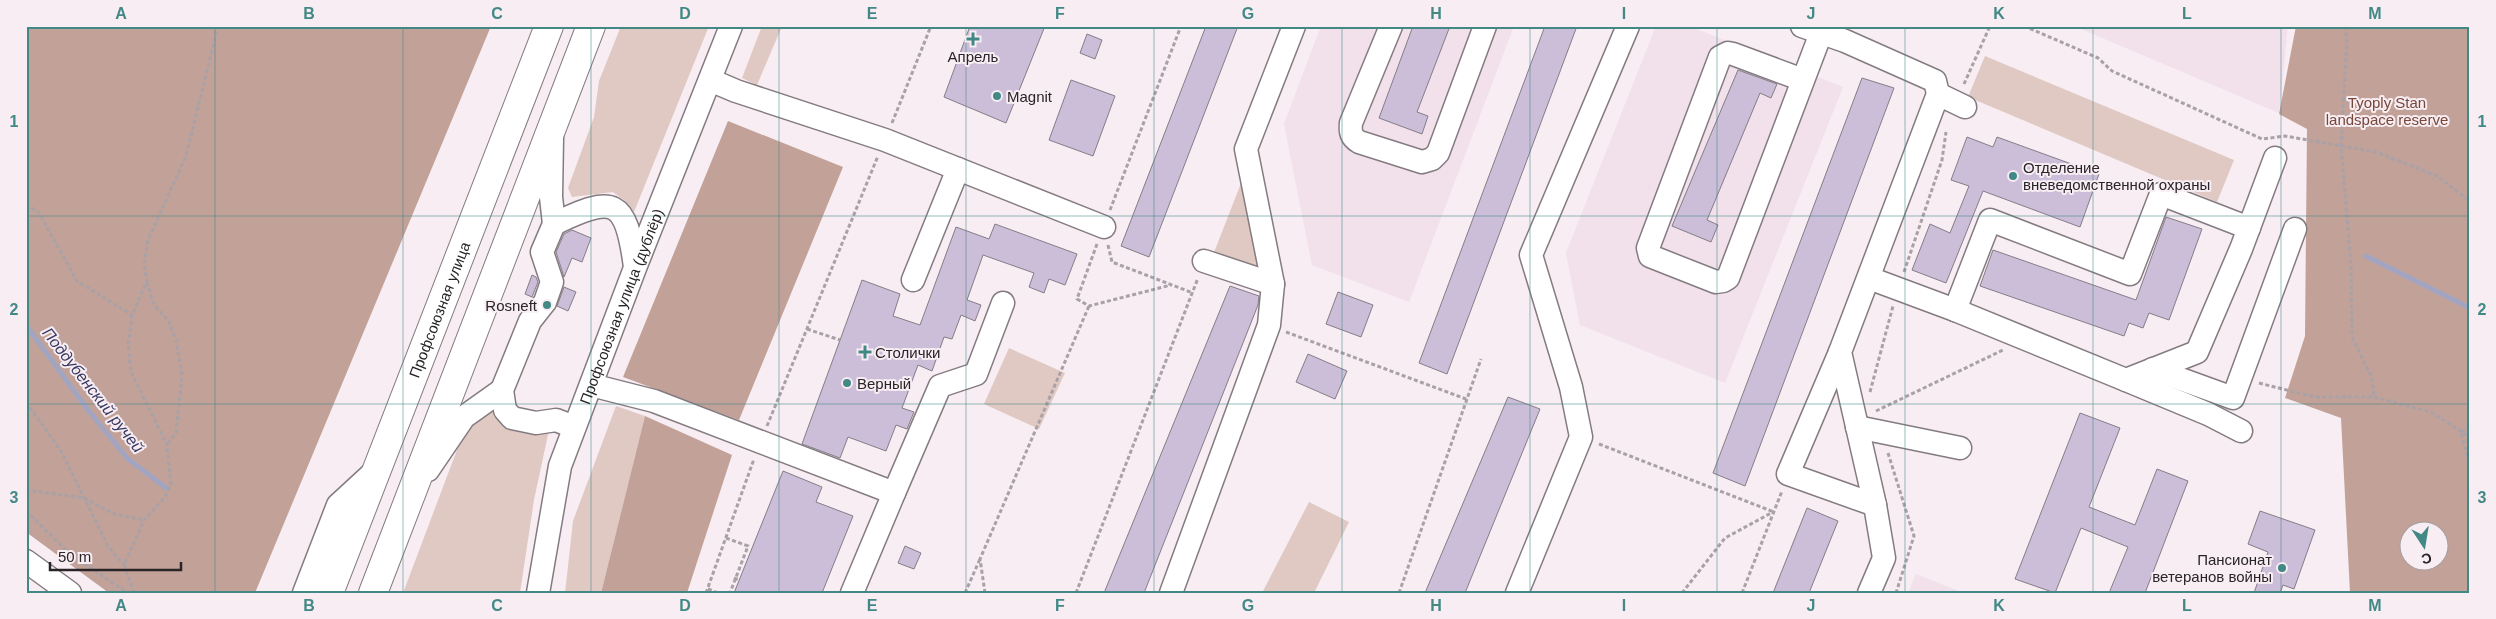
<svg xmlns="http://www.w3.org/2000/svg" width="2496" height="619" viewBox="0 0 2496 619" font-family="Arial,sans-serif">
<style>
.built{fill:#f2e0eb}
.green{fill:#e0c9c2}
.forest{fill:#c2a298;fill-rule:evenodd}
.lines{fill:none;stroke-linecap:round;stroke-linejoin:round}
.stream{stroke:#a2a5c1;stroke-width:5}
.building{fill:#ccbdd8;stroke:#837e87}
.minor-casing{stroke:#847b81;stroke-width:25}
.major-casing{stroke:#847b81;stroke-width:30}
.path{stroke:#a9a1a6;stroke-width:3;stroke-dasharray:4 2.5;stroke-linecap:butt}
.minor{stroke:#fff;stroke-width:22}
.major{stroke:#fff;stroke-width:28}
.grid{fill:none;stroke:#428986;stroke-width:1;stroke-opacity:0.55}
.poi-dot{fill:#428986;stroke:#f7edf3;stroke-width:2}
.labels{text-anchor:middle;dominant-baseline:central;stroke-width:4;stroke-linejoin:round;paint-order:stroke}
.poi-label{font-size:15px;fill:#282427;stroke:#f7edf3;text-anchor:start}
.park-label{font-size:15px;fill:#774738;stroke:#f7edf3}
.street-label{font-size:15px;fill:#282427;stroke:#f7edf3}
.water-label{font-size:16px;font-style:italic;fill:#373962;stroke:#f7edf3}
.neatline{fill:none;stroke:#428986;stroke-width:2}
.grid-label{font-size:16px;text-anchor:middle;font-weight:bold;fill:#428986}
</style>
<rect width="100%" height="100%" fill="#f7edf3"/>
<g class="built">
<polygon points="1321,26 1514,26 1409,302 1312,265 1284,124"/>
<polygon points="1656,26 1689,26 1843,87 1725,383 1580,325 1566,253"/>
<polygon points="2074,26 2288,26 2279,113"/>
<polygon points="1916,574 1964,593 1908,593"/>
</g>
<g class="green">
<polygon points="621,26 709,26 634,212 625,201 613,192 572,197 568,188 594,117 599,81"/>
<polygon points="762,26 782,26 757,85 742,78"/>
<polygon points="1985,56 2234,160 2217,202 1968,97"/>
<polygon points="1245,173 1263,273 1213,255"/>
<polygon points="1009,348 1065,373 1039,429 984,404"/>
<path d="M494,405C513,431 515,437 549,430L534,500L520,593H403L463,434Z"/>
<polygon points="616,406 645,416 601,593 565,593 573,521"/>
<polygon points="1309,502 1349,522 1314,593 1262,593"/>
</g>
<g class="forest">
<polygon points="26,26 491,26 255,593 109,593 26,532"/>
<path d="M2296,26H2470V593H2350L2341,418L2285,398L2305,336L2307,129L2279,114ZM2408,532H2438V562H2408Z"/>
<polygon points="728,121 843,167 739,420 623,377"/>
<polygon points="645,416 732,455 687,593 601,593"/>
</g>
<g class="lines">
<g class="stream">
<polyline points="2366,256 2470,308"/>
<polyline points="26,325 88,410 127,458 166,488"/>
</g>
</g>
<g class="building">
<polygon points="970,26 1045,26 1006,123 944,97"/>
<polygon points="1206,26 1238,26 1149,257 1121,246"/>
<polygon points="1413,26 1450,26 1417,112 1428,116 1422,134 1379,118"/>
<polygon points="1545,26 1577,26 1447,374 1419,363"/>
<polygon points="1087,34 1102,40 1095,59 1080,53"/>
<polygon points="1738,70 1777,84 1771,98 1760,93 1707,220 1718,225 1711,242 1672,226"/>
<polygon points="1862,78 1894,88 1745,486 1713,473"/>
<polygon points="1071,80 1115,96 1093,156 1049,140"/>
<polygon points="1967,137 1993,147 1997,137 2099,174 2080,227 1983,191 1946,283 1912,270 1930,224 1950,233 1969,186 1951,180"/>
<polygon points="2166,217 2202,229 2169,320 2149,313 2143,328 2129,323 2124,336 1980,286 1993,250 2136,300"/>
<polygon points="995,224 1077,254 1065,285 1049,279 1044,293 1029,287 1034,273 983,255 967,300 981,305 975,321 961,315 952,339 944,337 932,371 918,365 902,408 914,412 907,429 896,425 886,451 848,437 840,458 802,444 862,280 900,294 893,316 920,325 956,227 989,239"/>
<polygon points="572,230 591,238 582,262 572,258 564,277 556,252 564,234"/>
<polygon points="532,275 536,277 538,282 532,297 525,294"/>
<polygon points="1230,286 1259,296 1258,305 1144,593 1104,593"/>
<polygon points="564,287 576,292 568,311 557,306"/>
<polygon points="1338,292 1373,305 1361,337 1326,324"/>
<polygon points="1308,354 1347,371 1335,399 1296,382"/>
<polygon points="1508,397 1540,409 1465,593 1425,593"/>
<polygon points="2080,413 2120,428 2089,507 2135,525 2157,469 2188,481 2145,593 2109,593 2128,547 2081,528 2055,593 2015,579"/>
<polygon points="783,471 822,487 816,502 853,516 822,593 734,593"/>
<polygon points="1807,508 1838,521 1809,593 1773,593"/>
<polygon points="2260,511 2315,530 2294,589 2283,585 2280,593 2254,593 2268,552 2248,544"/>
<polygon points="905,546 921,553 914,569 898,563"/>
</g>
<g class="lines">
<defs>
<g id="minor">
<path d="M1391,26L1351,123C1350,132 1351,137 1359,142L1422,162L1432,159L1438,153L1485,26"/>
<polyline points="1802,26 1845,41 1935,81 1938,94 1840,352 1875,505 1884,558 1869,593"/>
<polyline points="710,80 736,91 885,140 1104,227"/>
<polyline points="1803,80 1733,54 1728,53 1720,57 1648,248 1650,256 1716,282 1723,281 1728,278 1821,33"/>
<polyline points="1938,94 1965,107"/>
<polyline points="552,137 551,197 554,224 542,252 552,282 545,302 530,321 502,390 505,410 512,418 536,423 556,420 574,427"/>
<path d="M554,224C615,194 626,199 635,267"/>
<polyline points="1204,261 1273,284"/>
<polyline points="1869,278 1955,310 2126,380 2197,352 2241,249 2275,158"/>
<polyline points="913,280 958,169"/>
<polyline points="1955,310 1990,220 2130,274 2161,194 2249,228"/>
<polyline points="1840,352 1788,474 1875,505"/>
<polyline points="2153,369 2233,398 2295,229"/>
<polyline points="2126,380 2208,414 2241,431"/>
<polyline points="591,385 654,401 894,493 940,386 976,374 1003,303"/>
<polyline points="1857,427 1960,448"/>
<polyline points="428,470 464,417 502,390"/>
<polyline points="26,561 70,593"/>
<polyline points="304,593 338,505 376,470"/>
<path id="s1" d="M538,593L560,466L635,268L731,26"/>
<polyline points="852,593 894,493"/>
<polyline points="1171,593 1269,325 1273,284 1246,149 1294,26"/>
<polyline points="1517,593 1581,437 1571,387 1531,255 1628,26"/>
</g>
<g id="major">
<path id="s2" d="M329,593L549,26"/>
<polyline points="373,593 591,26"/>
</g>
</defs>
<use href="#minor" class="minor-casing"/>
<use href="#major" class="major-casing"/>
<g class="path">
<polyline points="2024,26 2098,58 2112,71 2262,139 2285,136 2376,152 2437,176 2470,201"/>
<polyline points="2345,26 2347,39 2341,146 2351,265 2352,337 2372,378 2374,397"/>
<polyline points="1964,84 1990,26"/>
<polyline points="892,123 931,26"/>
<polyline points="26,204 39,213 77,281 132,315"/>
<polyline points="1110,210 1181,26"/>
<polyline points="1097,244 1077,299 1089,306 1171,285"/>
<polyline points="1108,245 1112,262 1193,293"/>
<polyline points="1904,272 1942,160 1946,132"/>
<polyline points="147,282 154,305 168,320 176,340 182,375 176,433 167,445"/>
<polyline points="807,329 840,340"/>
<polyline points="1286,332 1466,399"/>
<polyline points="2259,383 2314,397 2374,397 2431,412 2470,437"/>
<polyline points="1870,392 1893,306"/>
<polyline points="26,402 61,451 108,546 124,565"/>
<polyline points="1876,411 2003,350"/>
<polyline points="2470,425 2461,432 2470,466"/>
<polyline points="767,426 878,156"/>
<polyline points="1599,444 1774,512"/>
<polyline points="1888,453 1914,536 1896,593"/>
<polyline points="26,490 84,498 114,514 144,520"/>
<polyline points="26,511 70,554 128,593"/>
<polyline points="726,538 748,546 730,593"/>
<polyline points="734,578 739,580"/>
<polyline points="708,589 718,593"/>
<polyline points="134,593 124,565 144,520 165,497 171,485 167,445 131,372 128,345 132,315 147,281 144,265 148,240 186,156 218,26"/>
<polyline points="706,593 754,459"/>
<polyline points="965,593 980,559"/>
<polyline points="985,593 980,559 1089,306"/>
<polyline points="1076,593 1198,278"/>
<polyline points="1399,593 1481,359"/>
<polyline points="1682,593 1725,538 1773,512"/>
<polyline points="1742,593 1782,491"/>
</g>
<use href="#minor" class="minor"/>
<use href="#major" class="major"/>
</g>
<path class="grid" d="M215,26V593M403,26V593M591,26V593M779,26V593M966,26V593M1154,26V593M1342,26V593M1530,26V593M1717,26V593M1905,26V593M2093,26V593M2281,26V593M26,216H2470M26,404H2470"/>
<g class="poi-dot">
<path d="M970.5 31.5h5v5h5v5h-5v5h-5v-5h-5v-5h5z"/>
<circle cx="997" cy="96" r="5"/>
<circle cx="2013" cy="176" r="5"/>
<circle cx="547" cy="305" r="5"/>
<path d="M862.5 344.5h5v5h5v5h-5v5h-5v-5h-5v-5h5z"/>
<circle cx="847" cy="383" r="5"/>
<circle cx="2282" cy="568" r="5"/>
</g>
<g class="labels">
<g class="poi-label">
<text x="973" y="56" text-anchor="middle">Апрель</text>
<text x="1007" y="96">Magnit</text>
<text x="2023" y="167">Отделение<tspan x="2023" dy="17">вневедомственной охраны</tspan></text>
<text x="537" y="305" text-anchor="end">Rosneft</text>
<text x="875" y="352">Столички</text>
<text x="857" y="383">Верный</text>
<text x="2272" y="559" text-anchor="end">Пансионат<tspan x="2272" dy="17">ветеранов войны</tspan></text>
</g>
<g class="park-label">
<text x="2387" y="102">Tyoply Stan<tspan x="2387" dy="17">landspace reserve</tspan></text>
</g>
<g class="street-label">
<text stroke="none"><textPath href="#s1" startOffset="300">Профсоюзная улица (дублёр)</textPath></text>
<text stroke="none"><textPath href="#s2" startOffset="304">Профсоюзная улица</textPath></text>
</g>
<g class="water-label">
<text transform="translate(93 390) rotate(52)">Поддубенский ручей</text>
</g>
</g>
<rect width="2496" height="619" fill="none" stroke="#f7edf3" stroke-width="55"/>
<g transform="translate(2424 546) rotate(168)"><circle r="24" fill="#f7edf3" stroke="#a49da1"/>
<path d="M0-4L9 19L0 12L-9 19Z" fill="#428986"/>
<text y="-8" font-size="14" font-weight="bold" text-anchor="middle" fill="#282427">С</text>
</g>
<path d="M50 562v8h131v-8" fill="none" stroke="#282427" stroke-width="2.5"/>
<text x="58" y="562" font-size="15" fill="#282427" stroke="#f7edf3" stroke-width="4" paint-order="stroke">50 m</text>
<rect x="28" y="28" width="2440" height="564" class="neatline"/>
<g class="grid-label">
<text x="121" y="19">A</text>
<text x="309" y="19">B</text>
<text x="497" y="19">C</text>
<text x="685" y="19">D</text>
<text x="872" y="19">E</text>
<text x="1060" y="19">F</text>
<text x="1248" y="19">G</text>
<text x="1436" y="19">H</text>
<text x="1624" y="19">I</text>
<text x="1811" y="19">J</text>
<text x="1999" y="19">K</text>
<text x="2187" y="19">L</text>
<text x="2375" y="19">M</text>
<text x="14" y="127">1</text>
<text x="2482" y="127">1</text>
<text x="14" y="315">2</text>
<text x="2482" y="315">2</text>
<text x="14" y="503">3</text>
<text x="2482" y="503">3</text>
<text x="121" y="611">A</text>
<text x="309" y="611">B</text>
<text x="497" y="611">C</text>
<text x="685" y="611">D</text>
<text x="872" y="611">E</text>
<text x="1060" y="611">F</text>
<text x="1248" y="611">G</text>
<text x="1436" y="611">H</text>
<text x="1624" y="611">I</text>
<text x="1811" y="611">J</text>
<text x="1999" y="611">K</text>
<text x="2187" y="611">L</text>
<text x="2375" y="611">M</text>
</g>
</svg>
